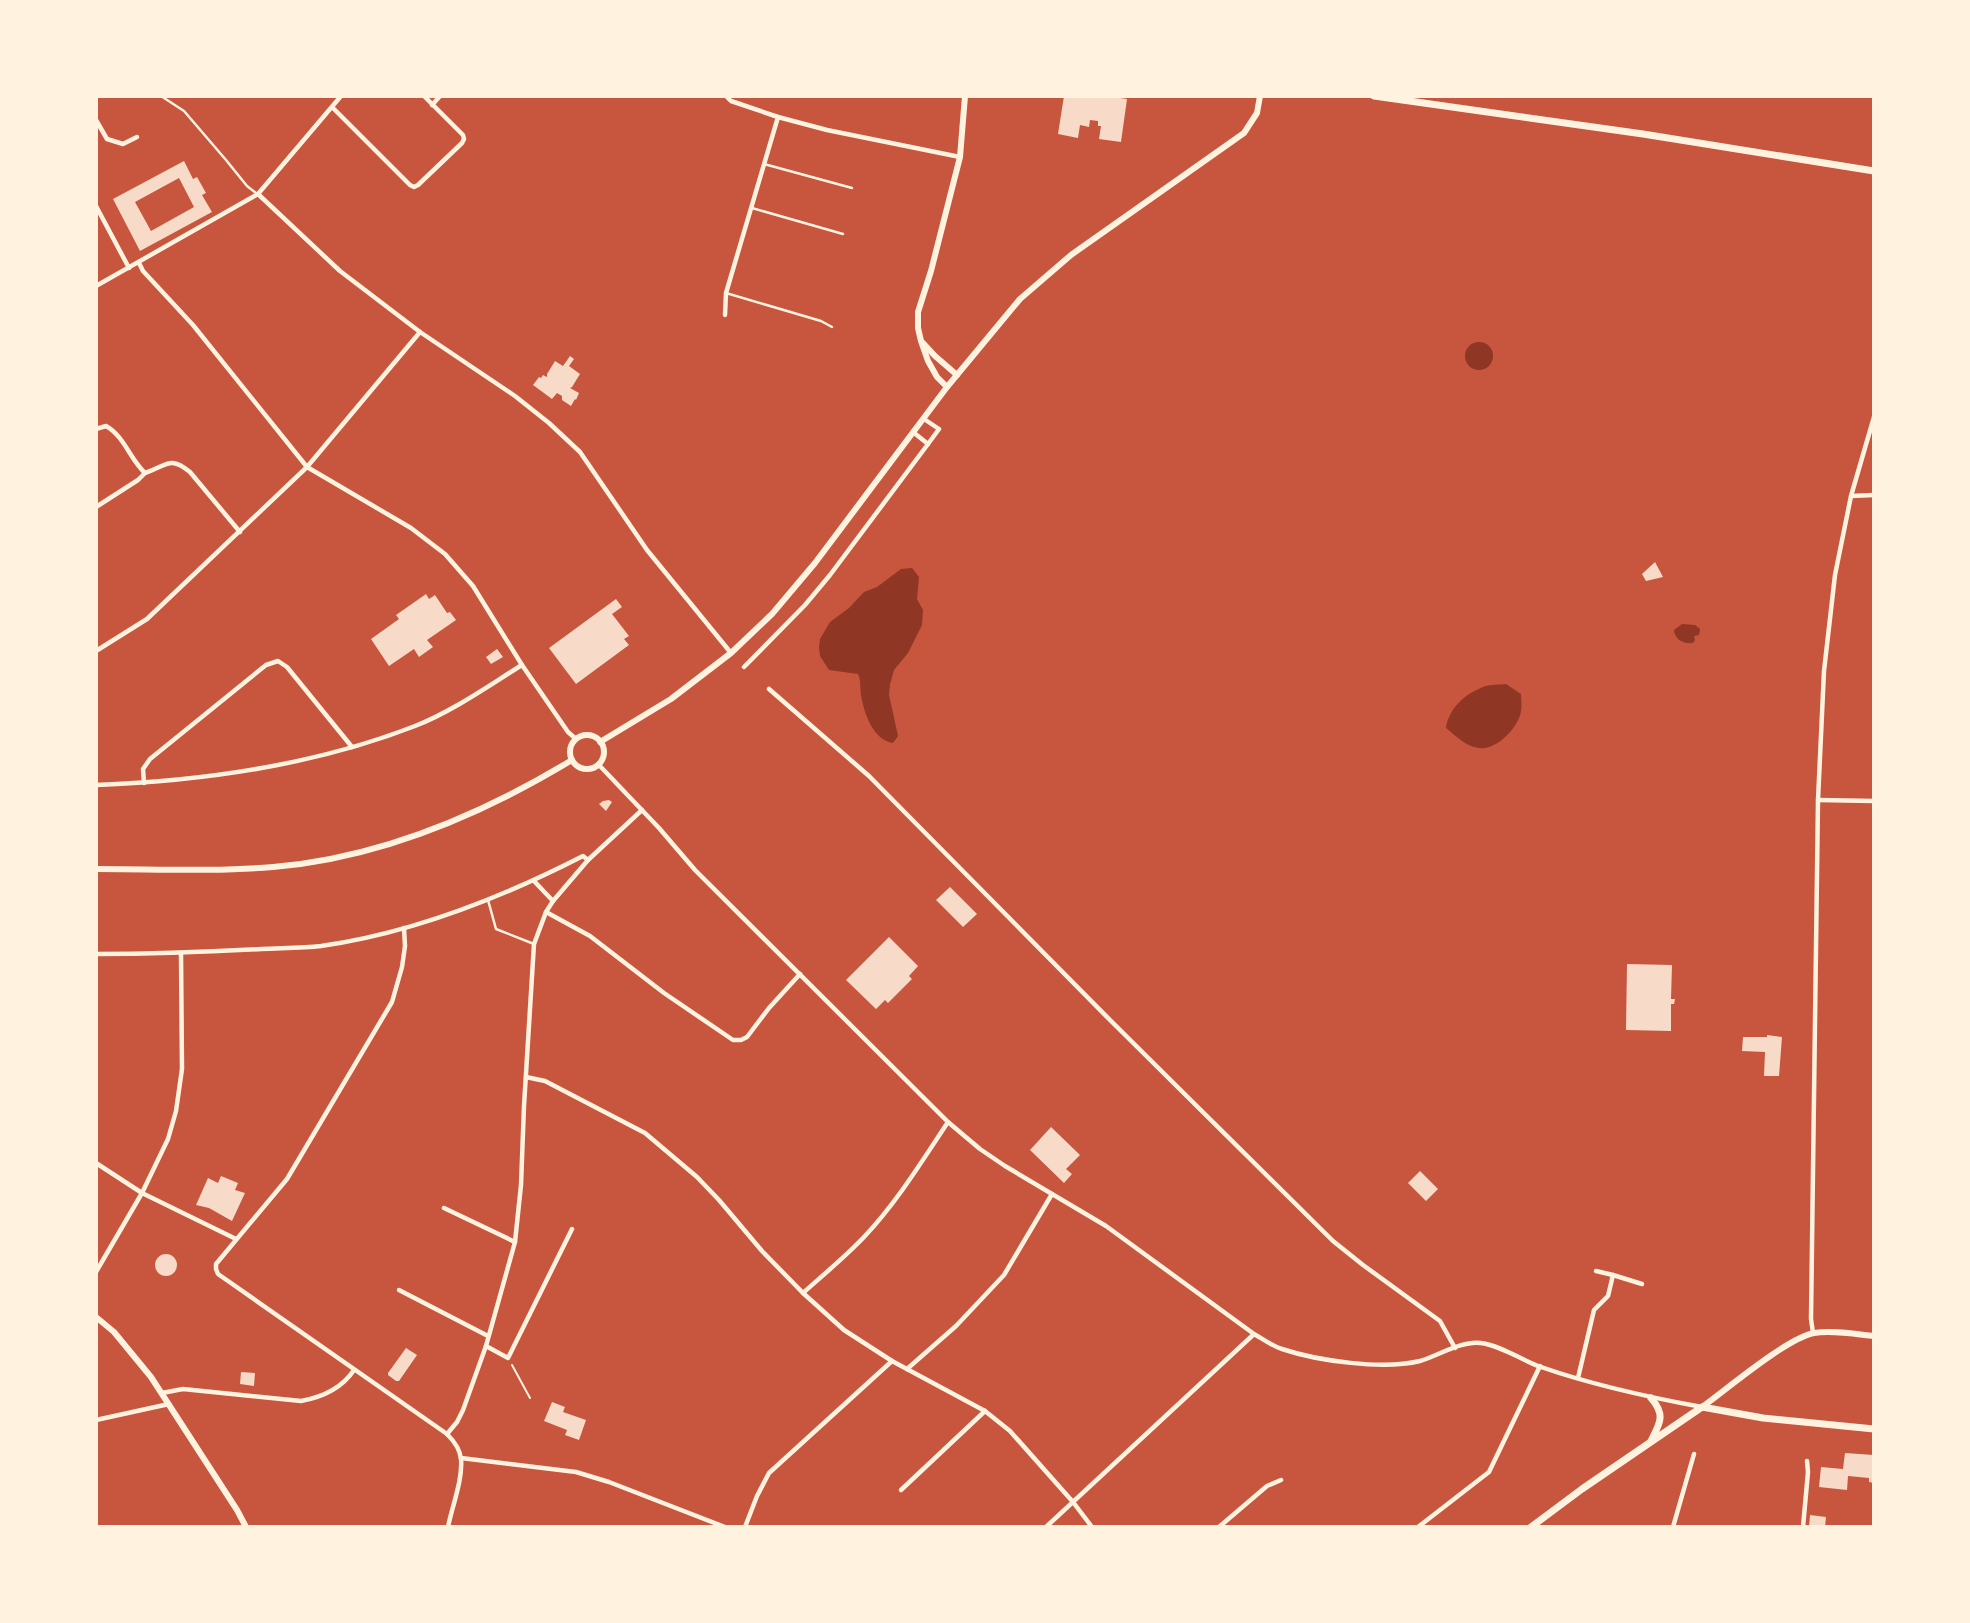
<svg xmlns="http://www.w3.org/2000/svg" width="1970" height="1623" viewBox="0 0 1970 1623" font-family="'Asap Condensed',sans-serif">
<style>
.water{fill:#8f3625}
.building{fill:#f7dbc8;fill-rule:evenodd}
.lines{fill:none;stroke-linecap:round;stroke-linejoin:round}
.path{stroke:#fff3e0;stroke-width:2}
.service{stroke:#fff3e0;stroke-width:2.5}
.minor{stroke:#fff3e0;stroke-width:4.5}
.tertiary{stroke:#fff3e0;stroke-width:6}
.secondary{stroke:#fff3e0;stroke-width:7}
</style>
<rect width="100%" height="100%" fill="#c8553d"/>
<g class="water">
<circle cx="1479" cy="356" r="14"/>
<path d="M912,568L919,577L917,599L923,610L922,625L908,653L894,670L890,684L889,695L898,736L893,743C873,740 864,713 861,695C860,688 861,680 858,674L829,670L820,656L819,647L820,639L830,622L849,608L864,592L877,587L901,569Z"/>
<path d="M1682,624L1695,625L1700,629L1699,635L1694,636L1695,640L1693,643C1683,644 1675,640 1674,630Z"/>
<path d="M1506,684L1521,694C1521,700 1522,706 1521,711C1519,727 1496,751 1479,748C1465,746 1456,736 1446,728C1449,708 1465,694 1483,687C1490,684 1499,685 1506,684Z"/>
</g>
<g class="building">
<polygon points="1064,96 1107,96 1127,99 1121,142 1099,139 1101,126 1098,126 1098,121 1090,120 1089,127 1080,125 1078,138 1058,134"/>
<path d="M184,161L193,179L197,177L206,193L202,195L212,212L140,251L113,199ZM179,178L194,207L151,231L135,202Z"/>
<polygon points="570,356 574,359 569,366 580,374 572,387 570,388 579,393 576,400 575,399 571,406 562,400 562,396 557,393 552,399 533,385 539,377 541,378 543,375 547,377 547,374 555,361 563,366"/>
<polygon points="1655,562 1663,577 1646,581 1642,574"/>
<polygon points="426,594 429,599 435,595 447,613 450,612 456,620 427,640 433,647 419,657 414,649 389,666 371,639 399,619 396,615"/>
<polygon points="616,599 622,607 612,614 629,636 624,639 629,645 576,684 549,648"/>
<polygon points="497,649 503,657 491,664 486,657"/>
<polygon points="609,800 612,802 606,811 599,804 603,801"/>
<polygon points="950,887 977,914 963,927 936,900"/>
<polygon points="889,937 918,966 909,976 912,979 888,1003 885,1000 876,1009 846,980"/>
<polygon points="1627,964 1672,965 1671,999 1675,999 1674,1004 1671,1004 1671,1031 1626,1030"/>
<polygon points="1767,1035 1782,1037 1779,1076 1764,1076 1765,1052 1742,1051 1743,1037 1767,1037"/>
<polygon points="1051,1127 1080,1155 1066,1169 1072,1174 1064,1183 1030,1150"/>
<polygon points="1420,1171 1438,1189 1426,1201 1408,1183"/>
<polygon points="221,1176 238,1183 235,1190 245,1193 232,1221 209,1208 196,1205 208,1178 218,1183"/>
<circle cx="166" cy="1265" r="11"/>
<polygon points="406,1348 417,1355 399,1381 396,1381 388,1375 388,1373"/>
<polygon points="241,1372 255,1373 254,1386 240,1384"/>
<polygon points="552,1402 565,1407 563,1412 586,1420 579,1440 565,1435 567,1430 544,1421"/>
<polygon points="1845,1453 1874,1455 1874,1483 1869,1482 1869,1478 1848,1476 1847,1490 1819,1487 1821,1467 1843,1469"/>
<polygon points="1810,1515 1826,1517 1825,1527 1809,1527"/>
</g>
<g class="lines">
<polyline class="path" points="512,1365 530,1398"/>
<g class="service">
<polyline points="161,96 184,111 226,160 247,186 256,193"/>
<polyline points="764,164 852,188"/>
<polyline points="752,208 843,234"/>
<polyline points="726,293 821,321 832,327"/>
<polyline points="488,900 496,929 534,944"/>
</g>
<g class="minor">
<polyline points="726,96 731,101 778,117 827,130 960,157"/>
<polyline points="432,105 440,96"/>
<polyline points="332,107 410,185 414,187 418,185 462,143 464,139 463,135 424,96"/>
<polyline points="96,120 107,139 123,144 137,137"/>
<polyline points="258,194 340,271 420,332 515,396 549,423 580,452 647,550 731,653"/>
<polyline points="96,206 129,268"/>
<polyline points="139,263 143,271 193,325 307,467 411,528 445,554 473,586 522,665 568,732 576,739"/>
<polyline points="96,286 258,194 341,96"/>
<polyline points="725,315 726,293 778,117"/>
<path d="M96,429L106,426C124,436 130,459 145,473C167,466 169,455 190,472L240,532"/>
<polyline points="913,432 928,444"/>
<polyline points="1851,496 1874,495"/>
<polyline points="96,507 138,480 145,473"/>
<polyline points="96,651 147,619 307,467 420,332"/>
<polyline points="744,667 805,605 830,575 928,444 939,429 924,419"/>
<polyline points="769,689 869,776 1110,1020 1333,1241 1363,1265 1440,1321 1455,1348"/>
<path d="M598,764L659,828L695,870L948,1122L980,1149L1005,1166L1106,1226L1254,1334C1263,1339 1272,1346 1282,1349C1318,1361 1383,1370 1420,1361C1437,1356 1463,1340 1481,1343C1502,1346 1521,1360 1541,1367C1593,1385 1647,1397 1702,1407"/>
<polyline points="144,783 143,769 150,759 266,665 278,661 287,667 352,747"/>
<path d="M96,785C203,781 315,765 415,726C453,711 488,686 522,665"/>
<polyline points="1818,800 1874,801"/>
<polyline points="534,881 553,901"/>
<polyline points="546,912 590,936 664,993 733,1040 741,1040 747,1037 769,1008 800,974"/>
<path d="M404,928L405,946L402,967L392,1002L287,1179L216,1264V1269L218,1274L447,1434C454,1441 460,1449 461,1459C463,1479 452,1507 448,1527"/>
<path d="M96,954C152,954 207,952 262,949C282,948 302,948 321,946C413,933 501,898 583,856L588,860"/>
<polyline points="526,1077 545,1081 645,1133 697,1177 719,1200 762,1251 803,1293 844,1330 892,1361 985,1411 1010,1431 1073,1502 1092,1527"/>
<polyline points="96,1163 142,1193 236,1239"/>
<polyline points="444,1208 515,1242"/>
<polyline points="1596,1271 1613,1275"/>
<polyline points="96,1272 142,1193 168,1139 176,1111 182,1069 181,954"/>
<polyline points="399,1290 488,1336"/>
<path d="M803,1293C823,1275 845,1257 864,1237C897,1202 922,1161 948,1122"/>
<polyline points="1813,1333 1811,1319 1818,800 1824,671 1835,575 1851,496 1874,417"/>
<polyline points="486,1346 508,1358 572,1229"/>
<polyline points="907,1369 956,1326 1004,1275 1052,1194"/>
<polyline points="1578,1378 1594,1310 1608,1296 1613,1275 1642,1284"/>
<path d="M162,1393L183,1389L301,1401C323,1397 342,1388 354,1370"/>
<polyline points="96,1420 169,1404"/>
<polyline points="447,1434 457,1422 463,1410 486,1346 515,1242 521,1185 524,1106 534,944 546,912 553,901 588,860 642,810"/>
<polyline points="461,1458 576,1472 609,1482 725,1527"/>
<polyline points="901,1490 985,1411"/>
<polyline points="745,1527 757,1496 769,1473 892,1361"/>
<polyline points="1046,1527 1253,1335"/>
<polyline points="1219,1527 1267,1486 1281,1480"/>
<polyline points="1418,1527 1489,1472 1540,1366"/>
<polyline points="1673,1527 1694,1454"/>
<polyline points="1803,1527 1808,1472 1807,1461"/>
</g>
<g class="tertiary">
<polyline points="923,343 935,356 957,375"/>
<polyline points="947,387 937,377 928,361 921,341 918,328 918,312 931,271 960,157 965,96"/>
<circle cx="587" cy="752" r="17"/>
<polyline points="600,742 671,699 731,653 772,614 815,563 947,387 1020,299 1071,255 1244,133 1257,113 1260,96"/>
<path d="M96,869C155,869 214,872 273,867C380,858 481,815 572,760"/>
<polyline points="96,1317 114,1332 151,1377 237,1510 246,1527"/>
<path d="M1702,1407C1727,1389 1787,1338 1814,1333C1833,1330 1855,1334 1874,1336"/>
</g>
<g class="secondary">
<polyline points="1374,96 1643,134 1874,171"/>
<path d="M1651,1398C1666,1415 1660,1423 1651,1441"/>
<polyline points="1531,1527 1582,1489 1702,1407 1763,1418 1874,1429"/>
</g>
</g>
<rect width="1970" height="1623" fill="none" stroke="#fff3e0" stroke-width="196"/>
</svg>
